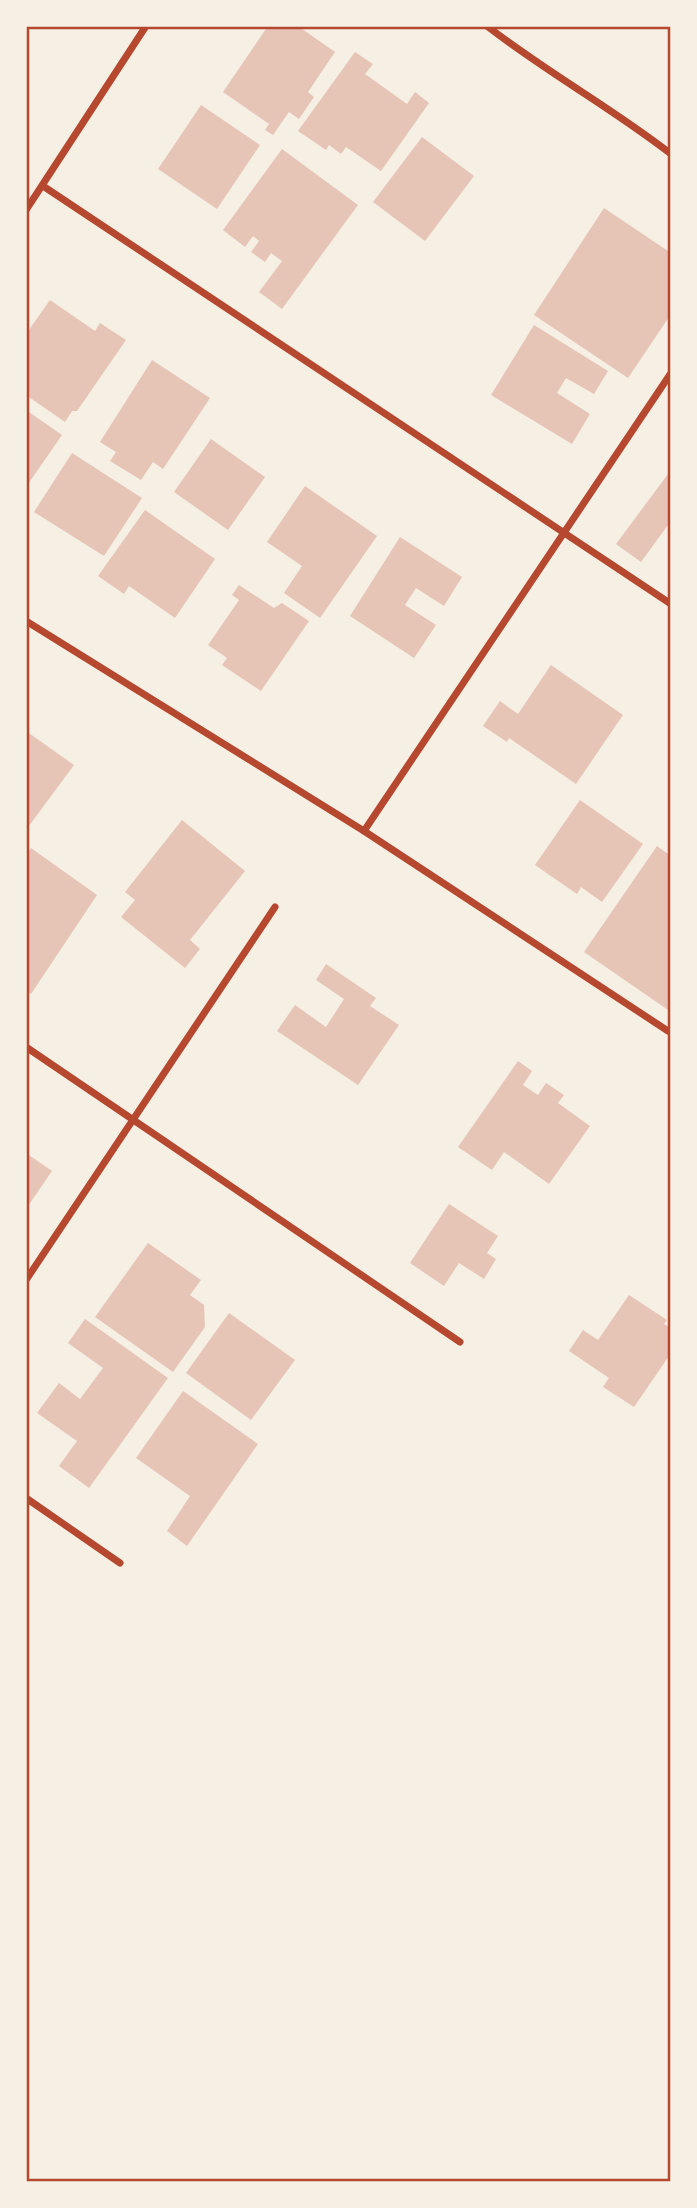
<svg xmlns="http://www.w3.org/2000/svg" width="697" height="2208" viewBox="0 0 697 2208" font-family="Ubuntu,sans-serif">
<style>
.building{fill:#e6c5b7}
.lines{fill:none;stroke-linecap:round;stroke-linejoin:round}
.minor{stroke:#b5482f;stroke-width:7}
.neatline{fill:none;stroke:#b5482f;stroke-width:2.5}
</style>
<rect width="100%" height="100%" fill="#f6efe4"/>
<g class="building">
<polygon points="268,26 298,26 335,52 308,92 314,97 299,119 289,112 273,135 265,130 269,124 223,92"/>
<polygon points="355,52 373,64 365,74 407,104 415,92 429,103 381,171 346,147 341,154 329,145 326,150 298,131"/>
<polygon points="201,105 260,145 217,209 158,169"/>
<polygon points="422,137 474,176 425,241 373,202"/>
<polygon points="282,149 358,205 282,309 259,292 282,261 271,253 265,262 251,252 259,241 253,236 245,247 223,230"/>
<polygon points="604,208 671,253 671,314 628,378 534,315"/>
<polygon points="50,300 95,331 100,323 126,340 77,411 72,411 65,422 26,395 26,334"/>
<polygon points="534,325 608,371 594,394 566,378 557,393 590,414 572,444 491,395"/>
<polygon points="152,360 210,398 163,469 153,462 141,480 110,461 116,452 100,442"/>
<polygon points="26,410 62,435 26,487"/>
<polygon points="211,439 265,477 228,530 174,492"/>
<polygon points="72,453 142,498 104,556 34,512"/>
<polygon points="671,470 671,528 668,525 641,562 616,544"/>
<polygon points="305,486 377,536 320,618 284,593 302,566 267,542"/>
<polygon points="145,510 215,559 175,618 129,586 124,594 98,576"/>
<polygon points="400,537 462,577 444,606 416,588 405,605 436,625 414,658 350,616"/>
<polygon points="239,585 274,608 282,603 309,621 261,691 222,665 227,658 208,645 239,600 232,595"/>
<polygon points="551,665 623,715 576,784 509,738 507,742 483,726 500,701 518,714"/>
<polygon points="26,731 74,765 26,830"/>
<polygon points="580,800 643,844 602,902 581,887 577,894 535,865"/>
<polygon points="182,820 245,871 190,940 200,949 185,968 121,917 135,900 125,892"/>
<polygon points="657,846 671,856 671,1012 584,952"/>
<polygon points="31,848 97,895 31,994 26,990 26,855"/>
<polygon points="326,964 376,998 370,1006 399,1025 358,1085 277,1031 295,1005 326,1027 344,999 316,980"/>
<polygon points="518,1061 532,1071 523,1085 538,1095 546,1083 564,1095 558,1103 590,1126 549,1184 504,1152 492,1170 458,1147"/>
<polygon points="26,1153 52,1171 26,1209"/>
<polygon points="449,1204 498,1236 487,1253 496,1259 484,1279 459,1263 444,1286 410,1263"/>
<polygon points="148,1243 201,1280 190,1295 204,1305 205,1327 173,1372 95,1317"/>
<polygon points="629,1295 667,1320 664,1324 671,1328 671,1353 634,1407 603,1387 609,1378 569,1351 583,1330 598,1340"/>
<polygon points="229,1313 295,1360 251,1420 186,1373"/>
<polygon points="85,1319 168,1378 89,1488 59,1466 77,1441 37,1413 59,1383 80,1399 103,1368 68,1343"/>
<polygon points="183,1391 258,1444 187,1546 167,1531 190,1496 136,1458"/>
</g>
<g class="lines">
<g class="minor">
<path d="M487,26C546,72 612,108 671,154"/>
<polyline points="43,186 671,604"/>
<polyline points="26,210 146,26"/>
<polyline points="26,621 364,831 668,1031"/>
<polyline points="364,831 671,373"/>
<polyline points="26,1047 460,1342"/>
<polyline points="26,1280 275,907"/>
<polyline points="26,1498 120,1563"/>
</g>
</g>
<rect width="697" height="2208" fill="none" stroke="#f6efe4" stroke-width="56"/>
<rect x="28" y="28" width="641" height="2152" class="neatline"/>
</svg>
